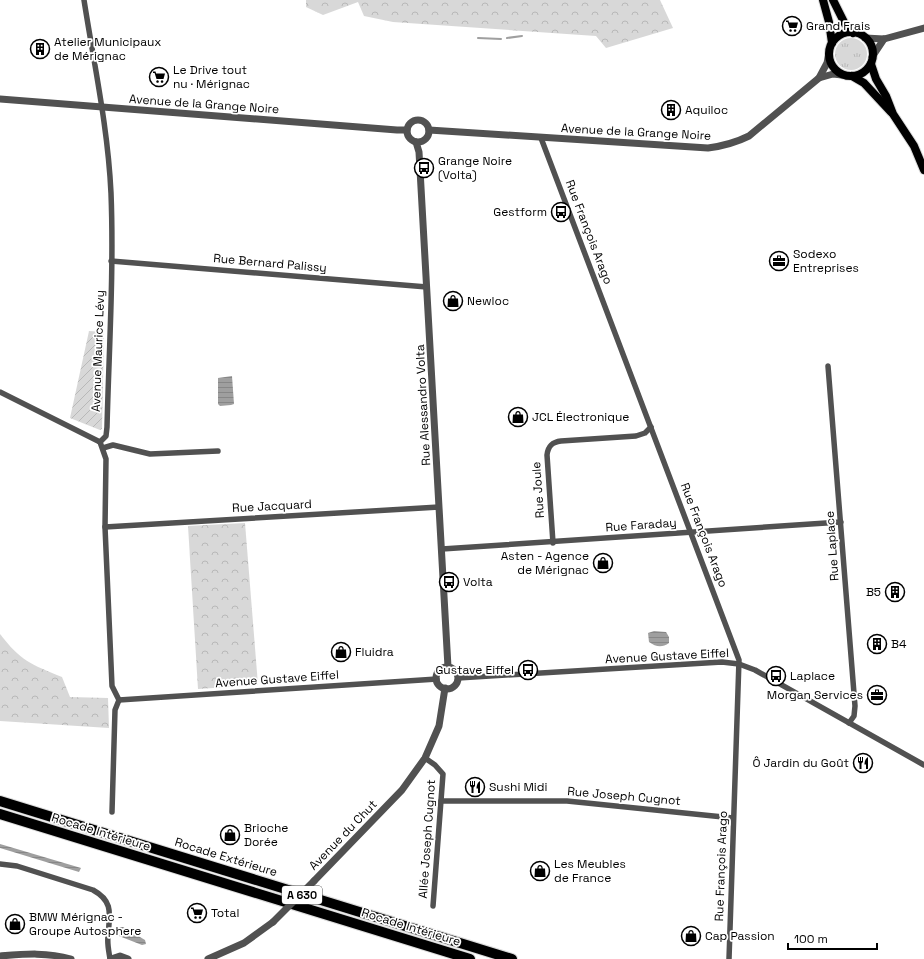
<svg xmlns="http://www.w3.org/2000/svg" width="924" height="959" viewBox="0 0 924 959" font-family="'Space Grotesk',sans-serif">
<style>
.grass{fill:url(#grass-tufts)}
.forest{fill:url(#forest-crowns)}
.garden{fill:url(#garden-furrows)}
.water{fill:url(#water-rules)}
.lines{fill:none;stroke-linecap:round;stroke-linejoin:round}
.stream{stroke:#9f9f9f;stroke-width:2}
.primary-casing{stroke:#dbdbdb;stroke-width:10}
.motorway-casing{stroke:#dbdbdb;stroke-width:12}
.minor{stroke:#515151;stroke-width:5.5}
.tertiary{stroke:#515151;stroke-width:7}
.primary{stroke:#000;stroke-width:8}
.motorway{stroke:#000;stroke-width:10}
.tertiary-bridge{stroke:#515151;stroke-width:7}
.labels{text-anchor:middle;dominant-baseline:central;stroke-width:3.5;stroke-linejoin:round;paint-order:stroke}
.shield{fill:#fff;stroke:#4c4c4c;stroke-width:1}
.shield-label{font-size:11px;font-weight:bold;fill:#000}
.poi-label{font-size:12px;fill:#000;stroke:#fff;text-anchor:start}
.street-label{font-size:12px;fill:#000;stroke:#fff}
</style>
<defs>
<pattern id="grass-tufts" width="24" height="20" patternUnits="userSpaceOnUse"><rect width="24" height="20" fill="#d8d8d8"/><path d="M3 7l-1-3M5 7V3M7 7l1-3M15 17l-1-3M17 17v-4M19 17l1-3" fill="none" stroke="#b8b8b8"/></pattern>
<pattern id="forest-crowns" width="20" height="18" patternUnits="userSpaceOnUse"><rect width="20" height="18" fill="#d8d8d8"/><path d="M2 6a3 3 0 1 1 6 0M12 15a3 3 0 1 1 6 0" fill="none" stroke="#b8b8b8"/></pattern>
<pattern id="garden-furrows" width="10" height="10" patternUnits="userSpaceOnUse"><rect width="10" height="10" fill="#d8d8d8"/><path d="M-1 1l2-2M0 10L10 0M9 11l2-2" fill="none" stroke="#b8b8b8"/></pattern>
<pattern id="water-rules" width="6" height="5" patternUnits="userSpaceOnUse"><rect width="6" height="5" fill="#9f9f9f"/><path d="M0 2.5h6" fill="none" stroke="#878787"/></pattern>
</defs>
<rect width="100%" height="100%" fill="#fff"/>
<circle class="grass" cx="851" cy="54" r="16"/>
<g class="forest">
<polygon points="306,0 660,0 673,28 606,48 596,36 393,22 364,16 358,2 323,15 306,7"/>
<polygon points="245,523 258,685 198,689 188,526"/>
<path d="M0,634C21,661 30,664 62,677L70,697L108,698L109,728L0,721Z"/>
</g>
<polygon class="garden" points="89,331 104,332 102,429 100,430 70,418"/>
<g class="water">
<polygon points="232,376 234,404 231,405 220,406 218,404 218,378"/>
<path d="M654,631L666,632L669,637V643C662,648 656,647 649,642L648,633Z"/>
<polygon points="0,844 81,868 79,872 0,848"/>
<polygon points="120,927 123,927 145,940 146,944 142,945 119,936 116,932"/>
</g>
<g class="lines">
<g class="stream">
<polyline points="478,38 501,39"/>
<polyline points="507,38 522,36"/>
</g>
<defs>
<g id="primary">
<polyline points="823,0 829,22 832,43"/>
<polyline points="833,0 845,24 853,33"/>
<circle cx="851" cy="54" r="22"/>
<polyline points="871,64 876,79 886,96 893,114 914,146 924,170"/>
<polyline points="852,76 864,83 891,112"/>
</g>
<g id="motorway">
<polyline points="0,801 512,959"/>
<polyline points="0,814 470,959"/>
</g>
</defs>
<use href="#primary" class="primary-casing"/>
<use href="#motorway" class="motorway-casing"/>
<g class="minor">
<path d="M84,0C94,64 108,128 111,193C114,270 109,349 107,427L106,436L100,442"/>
<polyline points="541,138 739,660 729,959"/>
<polyline points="111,261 427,287"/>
<polyline points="828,366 855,706 854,716 849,723"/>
<polyline points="0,392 100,442"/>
<polyline points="100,442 106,459 105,527 112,686 119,700"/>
<polyline points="103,448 113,445 150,454 218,451"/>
<polyline points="105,527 439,507"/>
<path d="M553,543L547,455C548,446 552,442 561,441L636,436L645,433L651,427"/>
<polyline points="442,549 841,522"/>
<polyline points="458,678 722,662 739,664 755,670 924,765"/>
<polyline points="119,700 437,679"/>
<polyline points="425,758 435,765 443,774 433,906"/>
<polyline points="441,801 567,801 733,818"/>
<polyline points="112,812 115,710 119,700"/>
<path d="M0,864L17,866L93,890C115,902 109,916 108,937C107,944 109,952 110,959"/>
</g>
<g class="tertiary">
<polyline points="865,38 884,39 924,28"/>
<polyline points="872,57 884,39"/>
<polyline points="819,78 833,74 842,75"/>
<polyline points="0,99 397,130 407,130"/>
<circle cx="418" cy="131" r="11"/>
<path d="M429,130L708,148C723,146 735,143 749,136L819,78L827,63L829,53"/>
<polyline points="416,142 419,152 448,667"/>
<circle cx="447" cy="678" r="11"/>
<polyline points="314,881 402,790 425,758 439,726 445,688"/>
<path d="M0,956C25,954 47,952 71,959"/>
<polyline points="111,959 120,956 128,959"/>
<polyline points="208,959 244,943 273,922"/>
</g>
<use href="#primary" class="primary"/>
<use href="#motorway" class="motorway"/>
<polyline class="tertiary-bridge" points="273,922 314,881"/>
</g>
<defs>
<symbol id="supermarket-ring" viewBox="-11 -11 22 22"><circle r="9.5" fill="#fff" stroke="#000" stroke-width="1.5"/><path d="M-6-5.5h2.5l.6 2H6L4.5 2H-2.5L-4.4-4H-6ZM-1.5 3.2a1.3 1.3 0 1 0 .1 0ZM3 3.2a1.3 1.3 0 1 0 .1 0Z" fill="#000"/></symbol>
<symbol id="building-ring" viewBox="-11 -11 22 22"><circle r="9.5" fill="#fff" stroke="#000" stroke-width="1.5"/><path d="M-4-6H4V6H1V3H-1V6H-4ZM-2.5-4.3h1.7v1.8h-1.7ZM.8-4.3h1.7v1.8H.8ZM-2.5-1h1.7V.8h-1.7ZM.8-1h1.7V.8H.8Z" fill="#000"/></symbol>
<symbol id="bus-ring" viewBox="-11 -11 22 22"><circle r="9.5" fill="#fff" stroke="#000" stroke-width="1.5"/><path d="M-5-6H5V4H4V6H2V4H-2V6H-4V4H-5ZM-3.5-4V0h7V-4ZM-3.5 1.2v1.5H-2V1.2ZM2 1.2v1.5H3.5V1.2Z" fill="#000"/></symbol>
<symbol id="office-ring" viewBox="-11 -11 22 22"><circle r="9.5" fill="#fff" stroke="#000" stroke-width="1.5"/><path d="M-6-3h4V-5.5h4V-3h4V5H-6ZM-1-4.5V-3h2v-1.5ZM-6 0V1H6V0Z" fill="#000"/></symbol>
<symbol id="shop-ring" viewBox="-11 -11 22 22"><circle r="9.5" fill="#fff" stroke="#000" stroke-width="1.5"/><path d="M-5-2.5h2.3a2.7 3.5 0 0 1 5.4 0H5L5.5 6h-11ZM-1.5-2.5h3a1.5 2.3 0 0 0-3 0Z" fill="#000"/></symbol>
<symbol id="restaurant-ring" viewBox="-11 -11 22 22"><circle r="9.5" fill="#fff" stroke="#000" stroke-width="1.5"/><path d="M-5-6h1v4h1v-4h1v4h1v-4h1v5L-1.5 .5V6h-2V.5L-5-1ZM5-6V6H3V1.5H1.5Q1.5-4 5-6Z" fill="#000"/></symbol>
</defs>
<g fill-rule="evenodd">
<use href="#supermarket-ring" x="781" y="15" width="22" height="22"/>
<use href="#building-ring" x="29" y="38" width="22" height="22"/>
<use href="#supermarket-ring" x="148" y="66" width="22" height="22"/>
<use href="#building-ring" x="660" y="99" width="22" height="22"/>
<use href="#bus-ring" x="413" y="157" width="22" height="22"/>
<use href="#bus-ring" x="550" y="201" width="22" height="22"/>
<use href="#office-ring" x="768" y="250" width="22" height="22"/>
<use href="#shop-ring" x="442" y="290" width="22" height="22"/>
<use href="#shop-ring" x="507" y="406" width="22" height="22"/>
<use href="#shop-ring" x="592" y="552" width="22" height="22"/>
<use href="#bus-ring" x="438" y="571" width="22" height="22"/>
<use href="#building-ring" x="884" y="581" width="22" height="22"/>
<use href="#building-ring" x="866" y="633" width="22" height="22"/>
<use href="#shop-ring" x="330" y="641" width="22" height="22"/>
<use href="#bus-ring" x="517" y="659" width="22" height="22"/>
<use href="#bus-ring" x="765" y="665" width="22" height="22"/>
<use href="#office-ring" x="866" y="684" width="22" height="22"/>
<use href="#restaurant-ring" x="852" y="752" width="22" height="22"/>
<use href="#restaurant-ring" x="464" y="776" width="22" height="22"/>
<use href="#shop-ring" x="219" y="824" width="22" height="22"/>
<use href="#shop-ring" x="529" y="860" width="22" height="22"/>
<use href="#supermarket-ring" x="186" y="902" width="22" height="22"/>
<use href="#shop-ring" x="4" y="913" width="22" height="22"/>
<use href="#shop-ring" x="680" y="925" width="22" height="22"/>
</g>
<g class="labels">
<rect class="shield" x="282" y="886" width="40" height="18" rx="3"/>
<g class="shield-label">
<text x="302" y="895">A 630</text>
</g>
<g class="poi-label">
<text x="806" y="26">Grand Frais</text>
<text x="54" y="42">Atelier Municipaux<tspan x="54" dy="14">de Mérignac</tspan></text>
<text x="173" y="70">Le Drive tout<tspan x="173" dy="14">nu · Mérignac</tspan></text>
<text x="685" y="110">Aquiloc</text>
<text x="438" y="161">Grange Noire<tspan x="438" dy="14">(Volta)</tspan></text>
<text x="547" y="212" text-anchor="end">Gestform</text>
<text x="793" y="254">Sodexo<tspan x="793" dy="14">Entreprises</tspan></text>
<text x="467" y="301">Newloc</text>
<text x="532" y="417">JCL Électronique</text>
<text x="589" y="556" text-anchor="end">Asten - Agence<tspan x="589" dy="14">de Mérignac</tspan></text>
<text x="463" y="582">Volta</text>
<text x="881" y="592" text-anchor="end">B5</text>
<text x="891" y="644">B4</text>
<text x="355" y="652">Fluidra</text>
<text x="514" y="670" text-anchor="end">Gustave Eiffel</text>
<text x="790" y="676">Laplace</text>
<text x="863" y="695" text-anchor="end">Morgan Services</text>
<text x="849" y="763" text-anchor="end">Ô Jardin du Goût</text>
<text x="489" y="787">Sushi Midi</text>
<text x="244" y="828">Brioche<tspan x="244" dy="14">Dorée</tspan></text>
<text x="554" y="864">Les Meubles<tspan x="554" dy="14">de France</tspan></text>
<text x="211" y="913">Total</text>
<text x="29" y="917">BMW Mérignac -<tspan x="29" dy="14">Groupe Autosphere</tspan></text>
<text x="705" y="936">Cap Passion</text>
</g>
<g class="street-label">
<text transform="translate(204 104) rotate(4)">Avenue de la Grange Noire</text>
<text transform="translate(636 132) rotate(3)">Avenue de la Grange Noire</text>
<text transform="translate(589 232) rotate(69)">Rue François Arago</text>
<text transform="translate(270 263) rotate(5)">Rue Bernard Palissy</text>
<text transform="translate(98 351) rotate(-88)">Avenue Maurice Lévy</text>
<text transform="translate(423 405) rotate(-93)">Rue Alessandro Volta</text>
<text transform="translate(538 490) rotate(-94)">Rue Joule</text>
<text transform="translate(272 506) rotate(-3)">Rue Jacquard</text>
<text transform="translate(641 525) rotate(-4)">Rue Faraday</text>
<text transform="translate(704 535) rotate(69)">Rue François Arago</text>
<text transform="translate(832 546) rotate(-94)">Rue Laplace</text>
<text transform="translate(667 656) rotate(-3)">Avenue Gustave Eiffel</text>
<text transform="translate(277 679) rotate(-4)">Avenue Gustave Eiffel</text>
<text transform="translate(624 796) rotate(5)">Rue Joseph Cugnot</text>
<text transform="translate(101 832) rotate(17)">Rocade Intérieure</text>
<text transform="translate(343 835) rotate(-46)">Avenue du Chut</text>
<text transform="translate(427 839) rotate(-86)">Allée Joseph Cugnot</text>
<text transform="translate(226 857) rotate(17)">Rocade Extérieure</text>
<text transform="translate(721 866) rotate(-88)">Rue François Arago</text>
<text transform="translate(411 927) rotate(17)">Rocade Intérieure</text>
</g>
</g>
<path d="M788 943v6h89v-6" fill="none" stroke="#000000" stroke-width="2"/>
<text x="794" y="943" font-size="12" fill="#000000" stroke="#ffffff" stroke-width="3" paint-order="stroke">100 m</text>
</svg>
